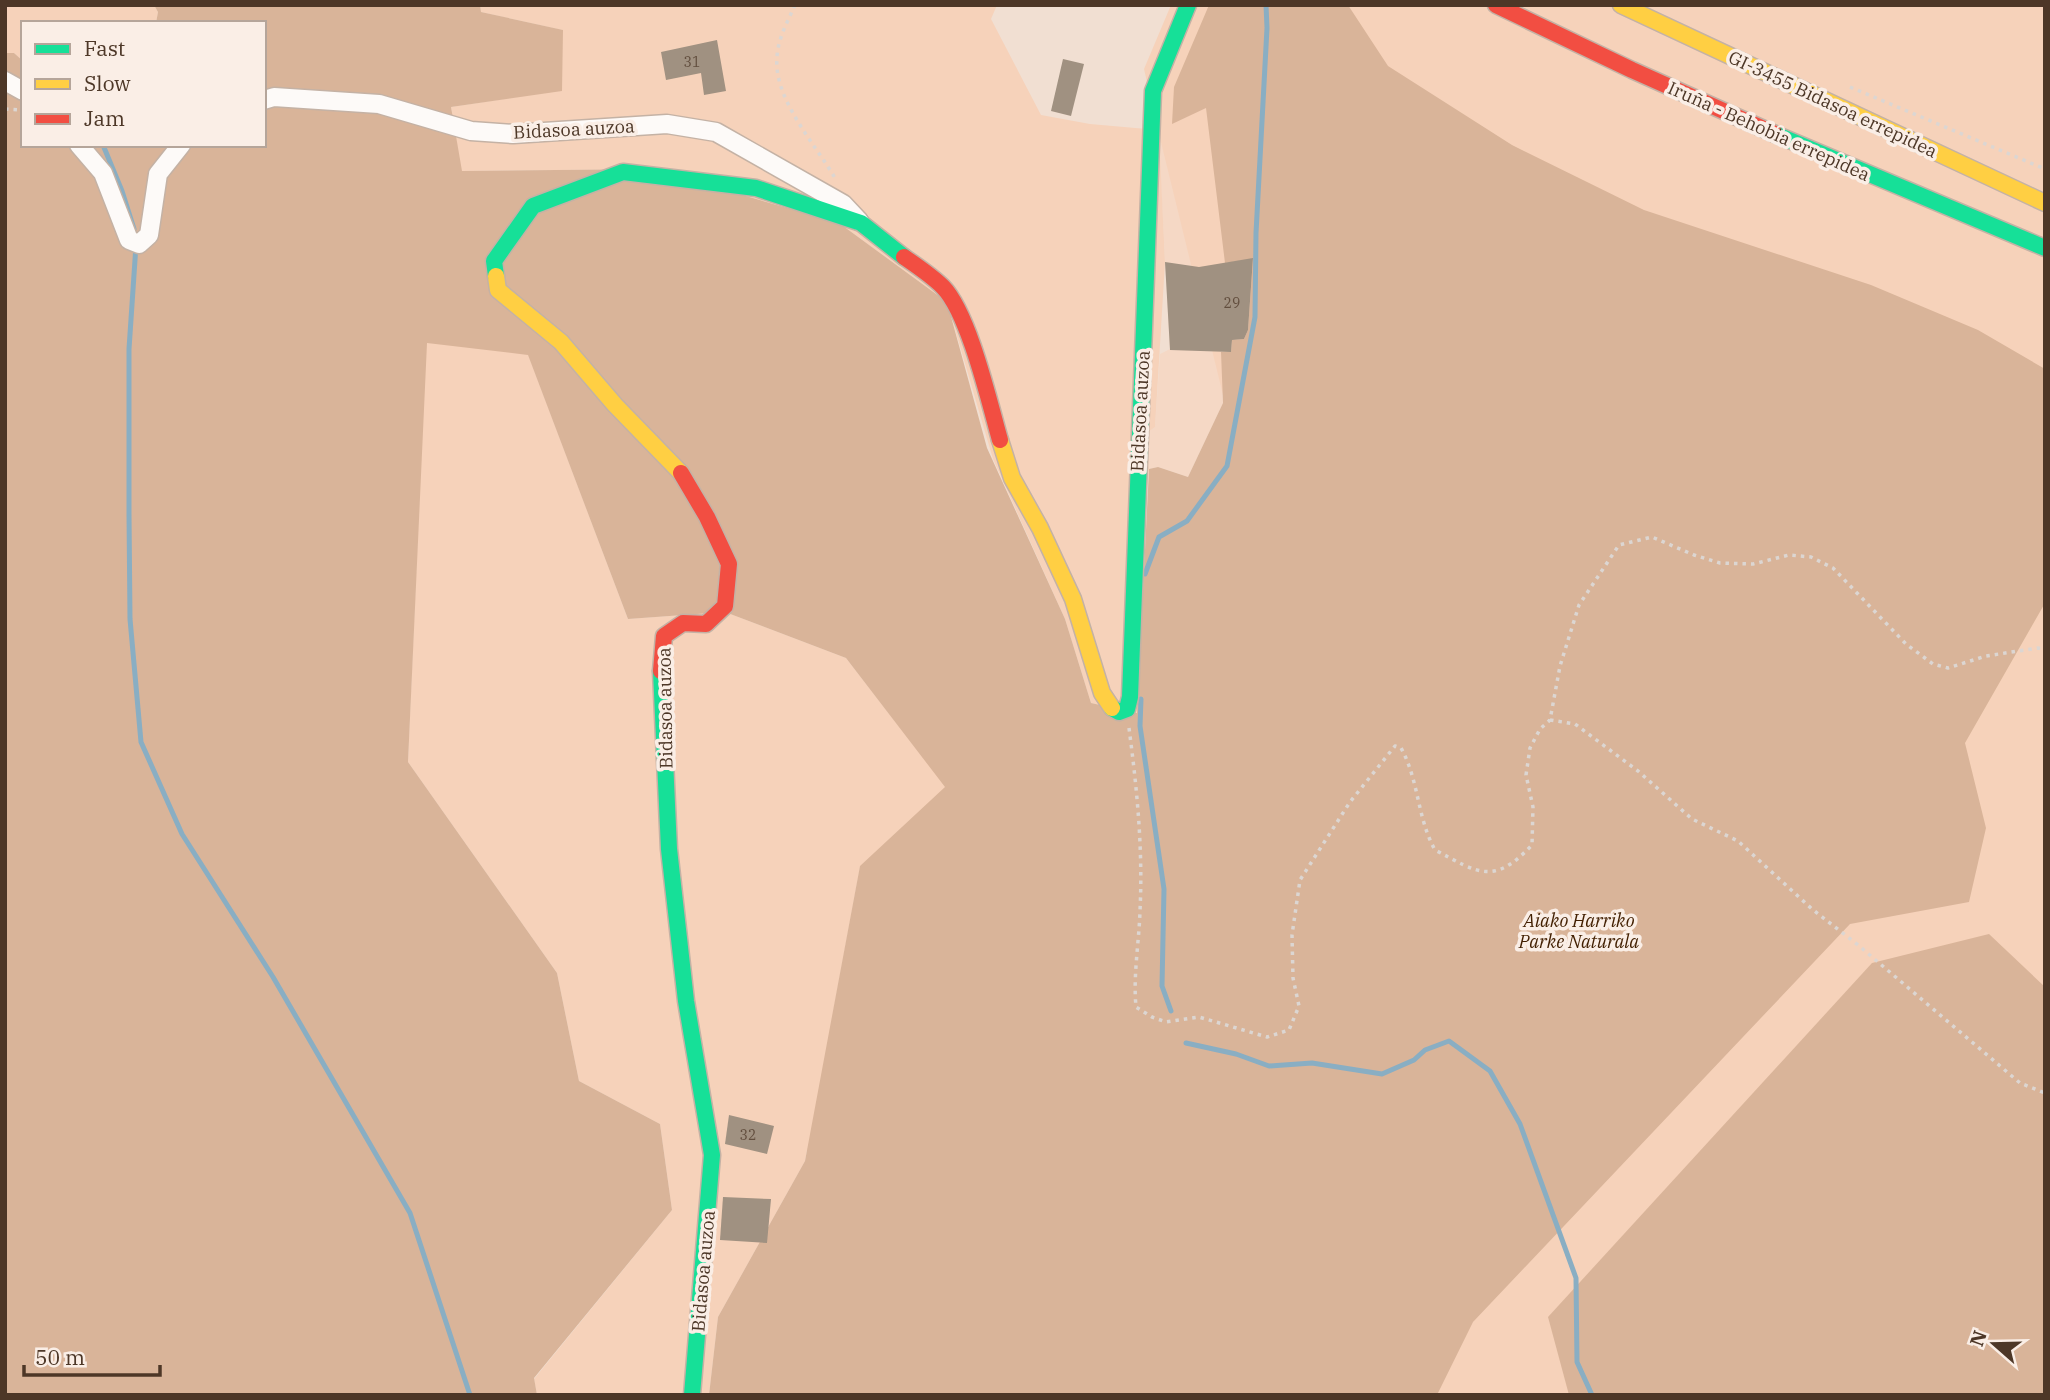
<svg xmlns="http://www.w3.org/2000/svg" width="2050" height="1400" viewBox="0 0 2050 1400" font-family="'IBM Plex Serif',serif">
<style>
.built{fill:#f5d8c5}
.green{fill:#f6d2ba;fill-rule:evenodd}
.forest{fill:#d9b499}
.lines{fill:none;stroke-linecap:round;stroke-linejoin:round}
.stream{stroke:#89aec3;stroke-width:5}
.building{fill:#a09181}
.street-casing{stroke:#c4b2a5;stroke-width:21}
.fast-casing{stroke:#c4b2a5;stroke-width:19}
.slow-casing{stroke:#c4b2a5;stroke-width:19}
.jam-casing{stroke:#c4b2a5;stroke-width:19}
.path{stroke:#dcd6d2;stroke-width:3.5;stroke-dasharray:3.5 5;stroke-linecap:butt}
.street{stroke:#fdfaf8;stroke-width:18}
.fast{stroke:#16e098;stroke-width:16}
.slow{stroke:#ffcf43;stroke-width:16}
.jam{stroke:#f24e42;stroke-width:16}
.labels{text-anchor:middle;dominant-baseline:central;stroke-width:7;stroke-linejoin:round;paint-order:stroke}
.number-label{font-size:14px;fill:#624e3e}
.street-label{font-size:18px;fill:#4d3727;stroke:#faeee6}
.park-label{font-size:18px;font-style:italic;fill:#421f01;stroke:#faeee6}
</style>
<rect width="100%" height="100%" fill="#f1dfd2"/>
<polygon class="built" points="1158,130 1221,352 1223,403 1188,477 1158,467 1149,469 1147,433 1155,427 1160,354 1170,349"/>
<g class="green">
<polygon points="5,5 154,5 158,12 156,23 23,23 23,61 14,53 5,53"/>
<path d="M480,5H997L991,19L1041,115L1090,124L1158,130L1144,69L1171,5H2045V1395H908L914,1380L881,1263L807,1150L805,1161L718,1317L709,1395H537L534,1379L672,1210L660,1124L579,1081L557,973L408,762L426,342L528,354L628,619L725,612L846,658L921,755L991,683L1095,826L1133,802L1178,541L1226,407L1159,134L1165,262L1155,427L1147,433L1149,469L1143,524L1138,713L1091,703L1065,619L993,459L947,302L839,223L653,169L461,171L451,107L562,90V30L481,12ZM911,819L967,877L947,933L833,1013L860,867Z"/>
</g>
<g class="forest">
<polygon points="154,5 480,5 481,12 563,30 562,91 451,107 462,171 653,169 839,223 947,302 987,448 1065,619 1091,703 1137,713 1149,469 1158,467 1188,477 1223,403 1221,352 1231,352 1232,340 1244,339 1248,330 1253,259 1225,263 1206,108 1172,124 1174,87 1209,5 1348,5 1388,66 1512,145 1644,210 1871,285 1978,330 2045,369 2045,603 1965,743 1986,828 1969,902 1850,924 1473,1322 1437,1395 709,1395 718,1317 805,1161 860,866 945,787 846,658 725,612 628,619 528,355 427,343 408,762 557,973 579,1081 660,1124 672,1210 534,1378 537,1395 5,1395 5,53 14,53 23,61 23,145 264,145 264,23 156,23 158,12"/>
<polygon points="1989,934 2045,987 2045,1395 1569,1395 1548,1317 1872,963"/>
</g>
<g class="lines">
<g class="stream">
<polyline points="103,145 122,191 134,229"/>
<polyline points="136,245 129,349 129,514 130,619 141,742 182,834 273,977 410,1213 470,1395"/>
<polyline points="1145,574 1159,537 1187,521 1227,466 1255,317 1256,233 1267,28 1266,5"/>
<polyline points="1141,699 1140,726 1164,889 1162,986 1171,1011"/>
<polyline points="1186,1043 1236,1054 1269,1066 1312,1063 1382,1074 1414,1060 1425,1050 1449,1041 1490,1071 1520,1124 1576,1278 1577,1362 1592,1395"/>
</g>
</g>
<g class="building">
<polygon points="717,40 726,91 704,95 701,73 666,80 661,52"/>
<polygon points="1063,59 1084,64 1071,116 1051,111"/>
<polygon points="1253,258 1248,330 1244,339 1232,340 1231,352 1170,350 1165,262 1199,267"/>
<polygon points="729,1115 774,1126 767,1154 725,1144"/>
<polygon points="723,1197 771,1199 767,1243 720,1240"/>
</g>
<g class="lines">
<defs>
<g id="street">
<polyline points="5,81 23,91"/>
<polyline points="264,100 274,97 379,104 471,131 513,134 667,124 716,132 843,204 859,221"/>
<polyline points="79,145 103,173 129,240 139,244 149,235 158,174 181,145"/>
</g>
<g id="fast">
<polyline points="1775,134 2045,248"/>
<polyline points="496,276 494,261 533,206 623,172 756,188 861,223 904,257"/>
<polyline points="661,671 669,849 686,1001 712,1155 692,1395"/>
<polyline points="1112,708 1119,712 1127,709 1130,697 1153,91 1188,5"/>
</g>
<g id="slow">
<polyline points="1621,5 2045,203"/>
<polyline points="496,276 498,290 561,342 615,405 681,473"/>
<polyline points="1000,440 1012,478 1040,528 1073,599 1102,693 1112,708"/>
</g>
<g id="jam">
<polyline points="1496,5 1632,70 1775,134"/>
<path d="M904,257C917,266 932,276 943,287C969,314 989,401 1000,440"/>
<polyline points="661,671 664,636 683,623 706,624 725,606 729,564 707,517 681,473"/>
</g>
</defs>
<use href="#street" class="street-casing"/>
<use href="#fast" class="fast-casing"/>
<use href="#slow" class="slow-casing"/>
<use href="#jam" class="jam-casing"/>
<g class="path">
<path d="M795,5C788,21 778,38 777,57C773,98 815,144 835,178"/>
<polyline points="1850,87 2045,169"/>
<polyline points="5,109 21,110"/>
<polyline points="1550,720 1575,724 1638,771 1692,819 1738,841 1812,909 1858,945 2020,1083 2045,1093"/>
<path d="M1129,728C1137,789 1143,849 1140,911C1139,943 1133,975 1136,1007L1152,1017L1166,1022L1199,1017L1267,1037L1289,1030L1299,1006L1293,978L1292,935L1300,880L1350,802L1395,746L1401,748C1419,780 1417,818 1435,850C1479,873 1493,886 1532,845L1533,807L1526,775L1530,748L1540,729L1550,720L1560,666L1579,605L1619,545L1652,537L1694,555L1720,563L1753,564L1789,555L1811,557L1833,568L1906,644L1933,664L1948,668L1986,656L2038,648L2045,650"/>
</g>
<use href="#street" class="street"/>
<use href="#fast" class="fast"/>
<use href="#slow" class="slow"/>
<use href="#jam" class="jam"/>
</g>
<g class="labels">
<g class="number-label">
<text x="692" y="62">31</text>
<text x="1232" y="303">29</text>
<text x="748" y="1135">32</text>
</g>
<g class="street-label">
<text transform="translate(1833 104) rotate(25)">GI-3455 Bidasoa errepidea</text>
<text transform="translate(574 129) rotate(-3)">Bidasoa auzoa</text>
<text transform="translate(1769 131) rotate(24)">Iruña - Behobia errepidea</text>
<text transform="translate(1140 411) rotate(-87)">Bidasoa auzoa</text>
<text transform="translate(665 708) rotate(-91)">Bidasoa auzoa</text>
<text transform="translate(703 1271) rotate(-85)">Bidasoa auzoa</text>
</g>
<g class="park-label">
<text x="1579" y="920">Aiako Harriko<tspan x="1579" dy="21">Parke Naturala</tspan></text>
</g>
</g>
<rect width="2050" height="1400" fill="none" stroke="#4d3727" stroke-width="14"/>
<rect x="21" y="21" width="245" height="126" fill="#faeee6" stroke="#b5a59a" stroke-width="2"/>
<rect x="35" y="44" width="35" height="10" fill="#16e098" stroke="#b5a59a" stroke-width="2"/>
<text x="84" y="56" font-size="21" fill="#4d3727">Fast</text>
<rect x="35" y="79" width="35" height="10" fill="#ffcf43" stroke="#b5a59a" stroke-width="2"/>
<text x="84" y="91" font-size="21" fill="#4d3727">Slow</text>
<rect x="35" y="114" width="35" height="10" fill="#f24e42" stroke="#b5a59a" stroke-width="2"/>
<text x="84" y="126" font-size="21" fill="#4d3727">Jam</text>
<g transform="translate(1994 1344) rotate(290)" stroke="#faeee6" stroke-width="5" paint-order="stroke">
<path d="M0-5L12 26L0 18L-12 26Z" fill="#4d3727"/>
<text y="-10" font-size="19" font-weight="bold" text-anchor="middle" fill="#4d3727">N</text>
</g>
<path d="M24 1365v10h136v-10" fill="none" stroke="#4d3727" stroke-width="3.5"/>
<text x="35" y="1365" font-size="21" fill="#4d3727" stroke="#faeee6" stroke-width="5" paint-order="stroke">50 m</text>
</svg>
